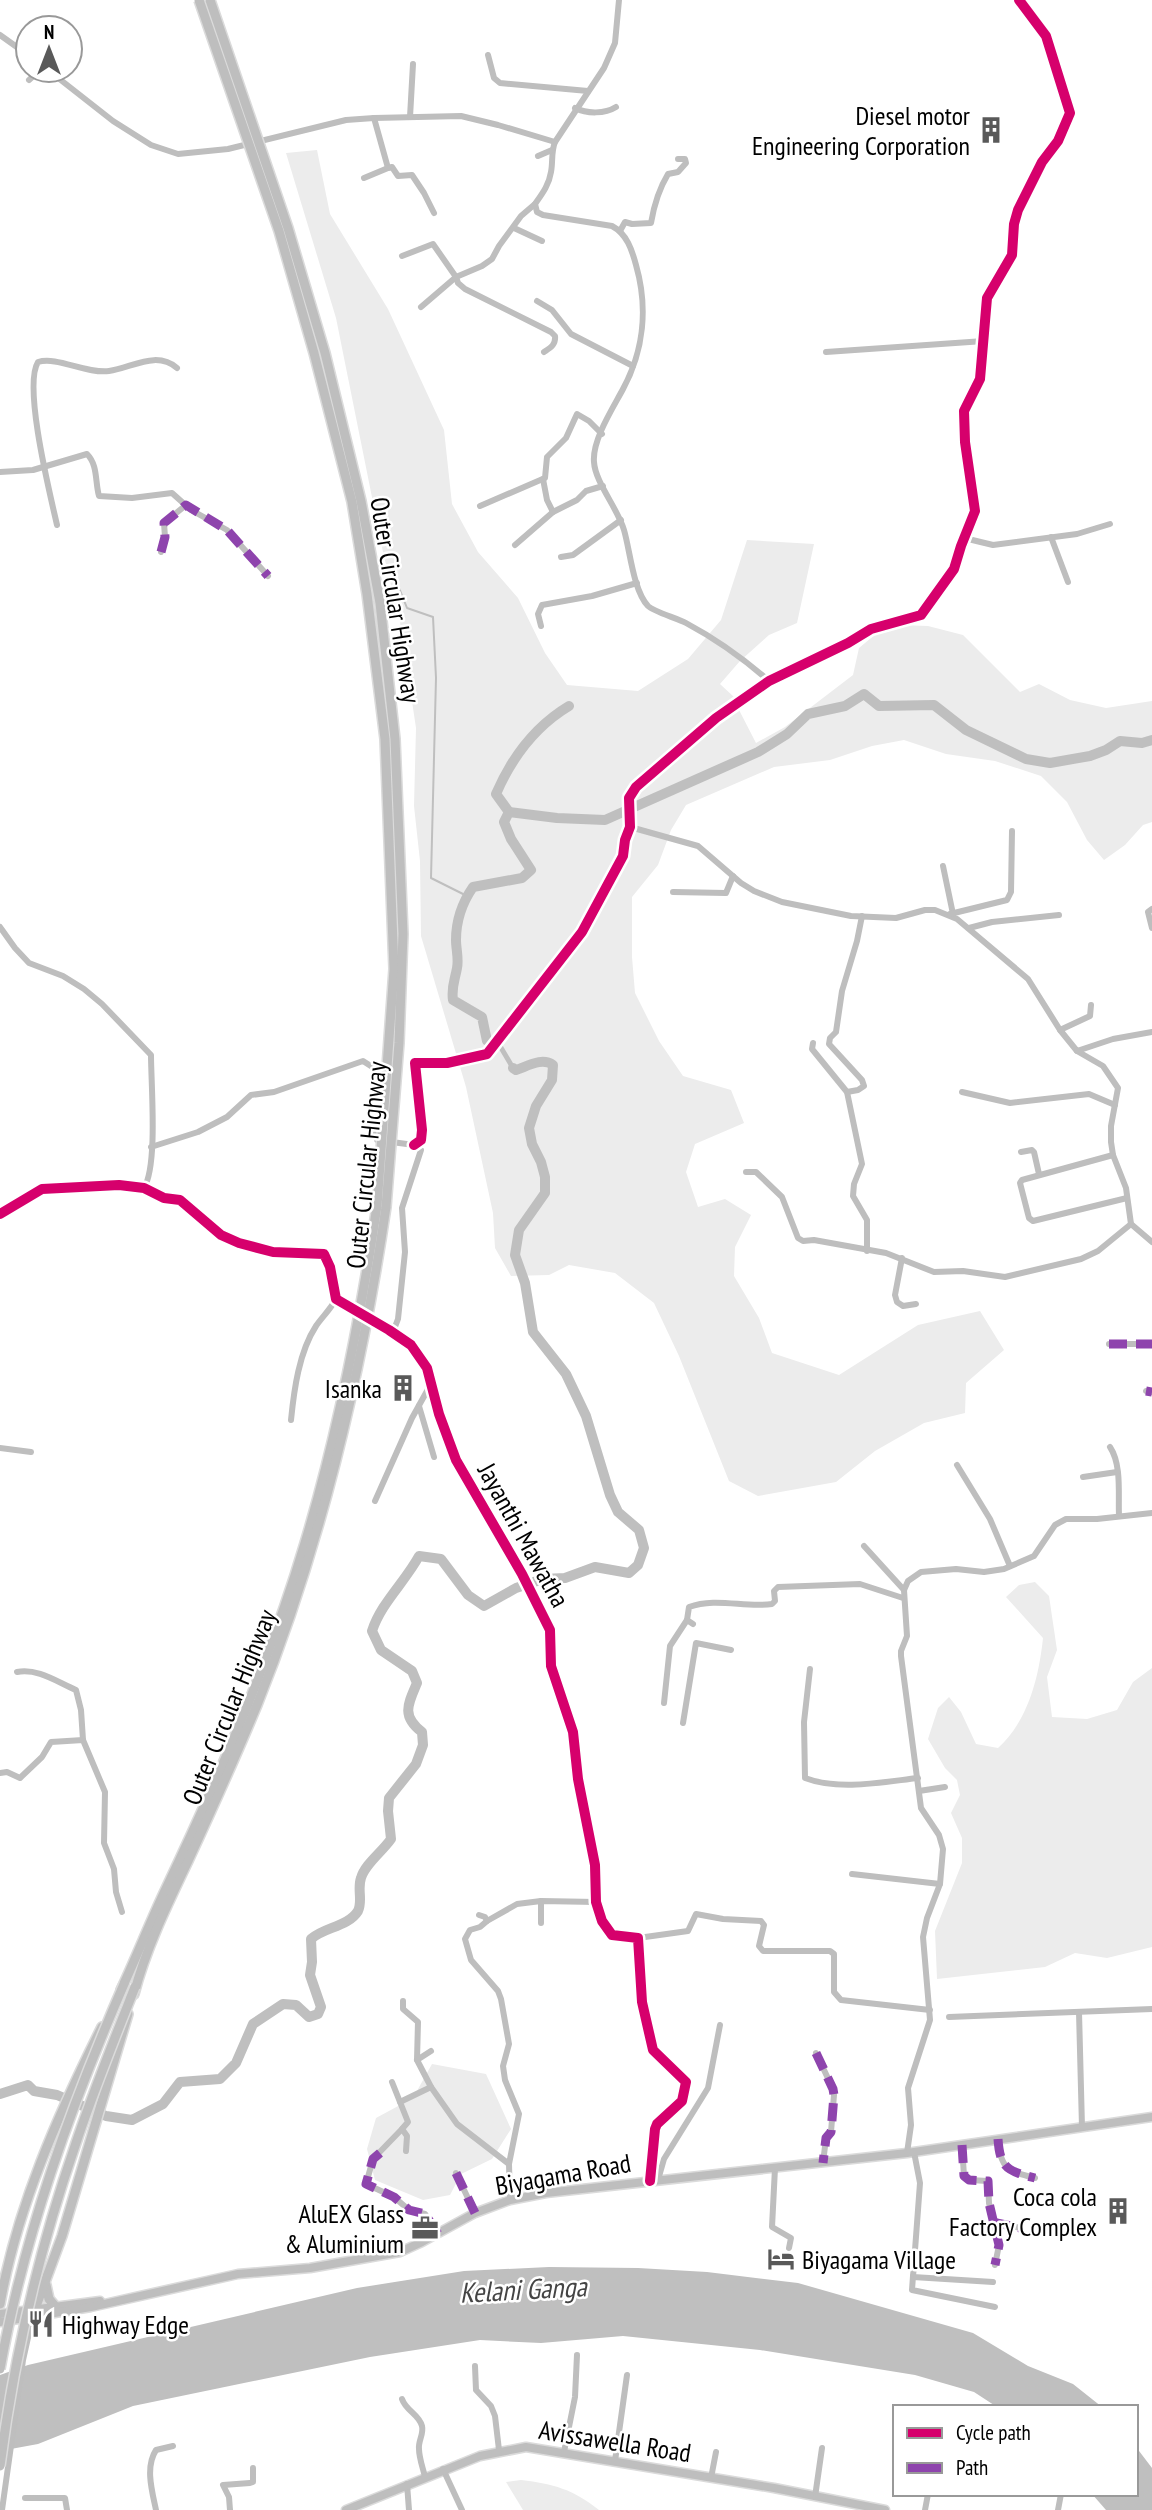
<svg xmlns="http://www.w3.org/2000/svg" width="1152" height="2510" viewBox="0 0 1152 2510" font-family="'PT Sans Narrow',sans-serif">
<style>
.green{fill:#ececec}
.water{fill:#bfbfbf}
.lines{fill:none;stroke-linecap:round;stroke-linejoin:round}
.stream{stroke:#bfbfbf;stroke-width:2}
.canal{stroke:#bfbfbf;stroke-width:5}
.river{stroke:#bfbfbf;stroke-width:10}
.major-casing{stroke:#dbdbdb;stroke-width:11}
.highway-casing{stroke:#dbdbdb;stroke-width:12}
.minor{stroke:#bebebe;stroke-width:6}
.major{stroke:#bebebe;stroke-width:8}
.highway{stroke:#bebebe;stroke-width:9}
.highway-bridge-casing{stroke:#dbdbdb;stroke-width:12;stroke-linecap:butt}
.minor-bridge{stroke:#bebebe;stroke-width:6}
.highway-bridge{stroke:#bebebe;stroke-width:9}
.quiet{stroke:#8e44ad;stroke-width:9;stroke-dasharray:18 9;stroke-linecap:butt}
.cycleway-casing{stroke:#fff;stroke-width:15}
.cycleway{stroke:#d6006c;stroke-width:10}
.labels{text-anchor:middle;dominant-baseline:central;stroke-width:5;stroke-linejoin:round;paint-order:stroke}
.poi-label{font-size:26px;fill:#000;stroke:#fff;text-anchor:end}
.street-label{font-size:26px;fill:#000;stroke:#fff}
.water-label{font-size:28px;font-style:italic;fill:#444;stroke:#fff}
</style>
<rect width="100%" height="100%" fill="#fff"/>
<g class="green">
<polygon points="317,150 330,214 388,309 444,430 452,504 478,552 518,598 545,653 567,685 638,691 688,659 721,620 747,540 814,544 797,623 769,635 740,661 720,684 734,697 711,713 719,721 738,708 756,743 785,727 853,675 859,648 877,633 899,625 928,626 963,635 1020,692 1039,684 1070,700 1106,708 1152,701 1152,822 1143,825 1125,845 1104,860 1087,840 1067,802 1041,776 995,761 946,754 904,740 872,746 830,760 774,767 686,805 671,830 658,865 632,897 632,957 635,993 659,1041 683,1076 731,1090 744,1123 695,1144 686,1172 698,1207 725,1199 751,1215 735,1247 734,1276 759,1318 772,1353 839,1375 918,1325 980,1311 1004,1350 966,1383 965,1413 924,1423 875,1451 836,1482 758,1496 729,1481 679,1356 654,1303 615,1273 569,1265 549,1275 511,1276 495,1248 493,1213 466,1087 421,936 420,861 414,806 416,728 400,622 383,552 336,318 286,153"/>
<path d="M1035,1582L1049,1596L1057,1650L1047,1677L1052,1717L1087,1719L1117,1710L1133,1682L1152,1668V1947L1107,1958L1075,1953L1045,1967L937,1979L935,1931L962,1863V1838L951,1813L960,1795L957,1780L945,1768L928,1739L938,1708L949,1697L961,1712L976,1744L998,1748C1028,1721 1039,1677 1043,1638L1006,1597L1019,1585Z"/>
<polygon points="432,2064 486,2074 511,2129 492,2159 461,2174 450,2195 423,2200 375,2180 367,2149 376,2118 413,2098"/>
<path d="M521,2480C554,2484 572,2489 599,2510H523L506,2482Z"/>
</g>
<g class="water">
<polygon points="549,2267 638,2268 707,2272 798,2283 973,2333 1028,2366 1073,2384 1102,2407 997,2407 974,2392 915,2375 760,2350 623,2336 541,2343 480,2340 370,2357 133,2406 38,2444 0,2451 0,2375 28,2365 357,2288 464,2271"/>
<polygon points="1136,2447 1152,2468 1152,2510 1106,2510 1092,2494 1136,2494"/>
</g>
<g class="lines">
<polyline class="stream" points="392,570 407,608 433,617 436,678 431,878 467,896"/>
<polyline class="canal" points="500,1046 513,1068"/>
<g class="river">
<path d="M509,812L496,794C512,757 534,727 569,706"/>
<path d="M495,1043L487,1041L482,1017L453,1000C451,987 455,980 457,968C459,959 456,949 456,940C456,921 462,903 473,887L522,878L531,870L511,839L504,822L509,812L557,818L605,820L758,752L787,734L808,714L845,706L864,694L879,706L934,705L966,730L1026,759L1050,763L1090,756L1106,750L1120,741L1142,743L1152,740"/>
<path d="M0,2094L28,2085L34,2091L57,2095L106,2116L132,2120L163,2104L180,2082L220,2079L236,2063L253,2024L283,2004L296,2005L309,2017L318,2014L321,2007L310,1975L312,1962L311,1939C324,1927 348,1927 358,1911C363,1901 357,1889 361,1878C365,1864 382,1852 391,1839L388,1811L389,1798L416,1764L423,1745L422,1732C401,1716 408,1704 417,1683L412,1671L381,1650L372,1631C381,1603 405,1582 419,1556L441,1559L468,1595L484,1606L516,1588L543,1579L565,1578L595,1567L629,1573L638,1565L644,1548L639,1530L618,1512L610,1495L586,1416L566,1374L533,1332L525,1283L515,1255L519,1230L545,1193V1177L541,1162L532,1144L529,1128L536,1106L552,1080L553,1065C542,1057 528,1066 516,1070L513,1068"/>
</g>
<defs>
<g id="major">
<polyline points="0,2314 100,2301"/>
<polyline points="0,2322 91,2307 238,2274 310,2268 400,2252 422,2242 475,2213 510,2200 546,2193 907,2153 1152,2117"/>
<polyline points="346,2510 480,2456 526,2447 774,2488 885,2510"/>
</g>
<g id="highway">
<path d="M121,1990C136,1958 149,1925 164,1893C218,1779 269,1664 305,1543C338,1433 360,1320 377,1206"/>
<path d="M134,1994C146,1948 168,1903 188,1861C212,1809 235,1758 257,1705C321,1546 361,1376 386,1207"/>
<polyline points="46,2285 49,2299 55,2306"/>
<path d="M0,2304C17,2207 58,2115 102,2027"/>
<polyline points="35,2309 62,2236 128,2014"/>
</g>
</defs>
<use href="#major" class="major-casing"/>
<use href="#highway" class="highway-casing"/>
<g class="minor">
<path d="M619,0L615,43L604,68L555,142C551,152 553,162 551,172C549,185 542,194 535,204L537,212L543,215L612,226C627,234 632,250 636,265C648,307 644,350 623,389C613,408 592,440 594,462C595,482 618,509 624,530C630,550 633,590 648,606C654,612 677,618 686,623C716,639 744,659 769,681"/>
<polyline points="0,35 28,55"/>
<polyline points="488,55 494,78 500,83 588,91"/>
<polyline points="48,70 113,121 151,145 178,154 228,149 346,120 374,118 461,116 498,125 555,142"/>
<polyline points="29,80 40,70"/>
<path d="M575,108C587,114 605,114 616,107"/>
<polyline points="410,117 413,64"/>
<polyline points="374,118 388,168 392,167 398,176 412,175 424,193 434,213"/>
<polyline points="538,156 552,150"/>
<polyline points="364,178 388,168"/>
<path d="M535,204L521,216L499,246L492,259L482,266L456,277L458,283L465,289L551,332L555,336C556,345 550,348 544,352"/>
<polyline points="514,228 542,241"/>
<path d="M620,231L625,222L632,224L651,223C654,205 659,189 668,174L678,172L686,163L685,159H678"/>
<polyline points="402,256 433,244 456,277 421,307"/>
<polyline points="537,301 552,310 571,334 633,366"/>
<polyline points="826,352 984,341"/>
<path d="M0,472L33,470L87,454C98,465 95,482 99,496L132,498L172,493L191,510L227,530L268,576"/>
<polyline points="543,479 547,500 553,512"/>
<polyline points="480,506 545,478 547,457 566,438 577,414 589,421 602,434"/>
<path d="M57,525C50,494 23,386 38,362C57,356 86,374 109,371C132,368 156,350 177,368"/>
<polyline points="1051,537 1068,582"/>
<polyline points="964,538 993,545 1077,534 1110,524"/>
<polyline points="515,545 553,512 577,500 586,491 603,486"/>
<polyline points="161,552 165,537 164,523 186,505"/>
<polyline points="561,557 573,555 621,520"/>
<polyline points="541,626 538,614 542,605 592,596 637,583"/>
<polyline points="630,827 698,846 741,883 754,891 782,902 851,916 896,918 925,910 935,910 957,919 1028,979 1060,1030 1077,1051 1113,1039 1152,1032"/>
<polyline points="943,866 953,914"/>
<polyline points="673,892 726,893 733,876"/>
<polyline points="1152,909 1148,912 1152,928"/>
<polyline points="950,914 1007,900 1011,892 1012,831"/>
<path d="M0,927L15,948L29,963L63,976L84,989L102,1004L151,1055C151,1085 158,1165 144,1188"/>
<polyline points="969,928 992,922 1059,915"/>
<polyline points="1060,1030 1090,1016 1091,1005"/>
<polyline points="813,1043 812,1049 847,1092 862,1164 854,1184 853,1196 867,1220 867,1251"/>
<polyline points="1077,1051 1103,1066 1118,1088 1111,1126 1111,1142 1113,1155 1126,1188 1131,1224 1152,1242"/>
<polyline points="847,1092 858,1090 864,1086 862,1080 829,1044 830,1038 836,1032 842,991 857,941 862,916"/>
<polyline points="962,1092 1010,1103 1089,1094 1115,1105"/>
<polyline points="414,1145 421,1140 422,1130 415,1063 447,1063 487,1054 582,932 623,856 625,840 630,827 629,798 636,787 716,718 769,681 848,643 871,629 921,615 954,569 961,546 975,511 965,442 964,411 980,379 987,298 1012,255 1014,224 1018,210 1042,162 1058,141 1070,113 1046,36 1019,0"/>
<polyline points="151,1147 198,1132 227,1117 251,1095 274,1092 363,1061 377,1070 378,1110 375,1131 377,1140 414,1145 421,1150 402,1208 405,1252 398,1319 393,1332"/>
<polyline points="1021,1152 1032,1150 1034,1152 1039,1174"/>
<polyline points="1113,1155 1022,1180 1020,1183 1029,1218 1033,1221 1127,1198"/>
<polyline points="746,1172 756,1172 782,1197 798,1238 803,1241 814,1240 886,1253 934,1272 963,1271 1005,1277 1081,1259 1098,1251 1131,1224"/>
<polyline points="0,1214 42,1189 119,1185 144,1188 164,1198 180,1200 221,1235 239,1243 273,1252 324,1254 330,1267 336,1299 349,1307"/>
<polyline points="902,1258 895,1295 897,1302 903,1306 916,1304"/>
<polyline points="389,1330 411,1345 427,1368 439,1414 456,1460 522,1574 550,1630 551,1666 573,1732 578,1779 595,1865 596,1902 602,1921 612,1935 638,1938 642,2002 653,2050 686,2082 682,2101 657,2124 655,2129 650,2181"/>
<polyline points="1109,1344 1152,1344"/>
<polyline points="1146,1391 1152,1392"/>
<polyline points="419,1406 434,1457"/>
<path d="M291,1420C294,1390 299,1352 316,1326C322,1317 330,1310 336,1299"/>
<path d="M1110,1447C1122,1465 1118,1495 1119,1515"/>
<polyline points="0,1448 31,1452"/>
<polyline points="957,1465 990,1519 1010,1566"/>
<polyline points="1083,1477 1117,1472"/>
<polyline points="375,1501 412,1418 432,1382"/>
<polyline points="864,1546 904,1590"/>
<path d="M693,1624L687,1620L689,1607C716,1597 745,1608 772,1604L775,1601L774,1591L778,1587L860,1584L903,1598"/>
<path d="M810,1669L804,1722L805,1778C839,1791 883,1782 918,1778"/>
<path d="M17,1672C38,1668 57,1682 76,1690L81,1710L83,1740"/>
<polyline points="664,1703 670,1646 687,1620"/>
<polyline points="683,1723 696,1643 731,1650"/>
<polyline points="0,1773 7,1772 20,1778 42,1757 51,1742 83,1740 105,1792 104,1843 114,1869 116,1892 122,1912"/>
<polyline points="919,1791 945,1787"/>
<polyline points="852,1874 940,1884"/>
<polyline points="479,1915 485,1917 487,1921 517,1904 541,1901"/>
<polyline points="487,1921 480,1927 470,1930 465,1939 471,1960 498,1991 501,1999 509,2044 503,2066 505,2080 519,2114 509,2164"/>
<polyline points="541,1923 541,1901 596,1902"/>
<polyline points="638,1938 688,1931 696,1914 723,1919 761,1921 764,1925 759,1946 763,1951 830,1951 834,1954 834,1992 841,2000 930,2010"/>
<polyline points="1079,2012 1082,2127"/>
<polyline points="949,2017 1152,2009"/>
<polyline points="816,2053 833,2089 834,2095 831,2132 826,2138 823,2163"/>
<polyline points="417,2060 431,2051"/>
<polyline points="392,2082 408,2122 402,2129 407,2136 406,2151"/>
<polyline points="431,2087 457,2124 509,2164 510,2200"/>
<polyline points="400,2102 431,2087 417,2060 418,2022 403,2009 403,2001"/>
<polyline points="402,2129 373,2159 366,2184 394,2197 409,2210 425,2214 438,2234"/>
<path d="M998,2139C1000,2169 1008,2171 1035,2178"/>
<polyline points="962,2145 964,2176 969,2180 988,2181 989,2203 999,2245 995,2265"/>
<polyline points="914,2152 920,2183 913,2277 993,2282"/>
<polyline points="907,2153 911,2125 908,2088 930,2020 923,1937 927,1918 940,1884 943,1849 939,1835 921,1808 901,1656 901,1651 907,1636 904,1590 908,1581 921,1572 956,1569 984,1572 1004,1569 1034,1556 1055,1525 1066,1519 1097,1519 1152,1513"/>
<polyline points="775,2168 772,2227 791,2238 789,2248"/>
<polyline points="456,2173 475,2213"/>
<polyline points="658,2180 664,2159 708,2088 720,2025"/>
<polyline points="992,2222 1021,2228"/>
<polyline points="913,2276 912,2290 995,2307"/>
<polyline points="475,2366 476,2390 491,2406 495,2416 499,2450"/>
<path d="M402,2399C406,2411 419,2414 422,2426C424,2434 418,2441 419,2449C419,2458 423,2468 425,2477"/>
<polyline points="564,2452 575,2397 577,2355"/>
<polyline points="615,2461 627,2375"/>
<polyline points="443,2469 462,2510"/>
<polyline points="711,2478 716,2452"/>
<polyline points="407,2484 409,2510"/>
<polyline points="815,2497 822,2448"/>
<polyline points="25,2498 65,2498 67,2510"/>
<polyline points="2,2510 23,2360 33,2315"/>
<path d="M156,2510C152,2491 145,2467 156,2450L173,2446"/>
<polyline points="230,2510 229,2497 223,2485 250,2483 253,2482 253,2468"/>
<polyline points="925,2510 928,2494"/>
<polyline points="1058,2510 1061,2494"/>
</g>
<use href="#major" class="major"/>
<use href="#highway" class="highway"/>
<defs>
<g id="highway-bridge">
<polyline points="199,0 279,231 314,353 352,502 367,594 385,739 394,969 377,1206"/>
<polyline points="210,0 288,228 325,353 361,501 380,603 395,739 403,934 399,1043 386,1207"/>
<path d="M0,2369C24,2235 70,2108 124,1984"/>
<path d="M0,2466C14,2357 39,2250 75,2146C93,2092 114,2040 135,1987"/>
</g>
</defs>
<use href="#highway-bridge" class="highway-bridge-casing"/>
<polyline class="minor-bridge" points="349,1307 389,1330"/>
<use href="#highway-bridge" class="highway-bridge"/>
<g class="quiet">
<polyline points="161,552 165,537 164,523 186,505 227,530 268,576"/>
<polyline points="1109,1344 1152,1344"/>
<polyline points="1146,1391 1152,1392"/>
<polyline points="816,2053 833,2089 834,2095 831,2132 826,2138 823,2163"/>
<path d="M998,2139C1000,2169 1008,2171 1035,2178"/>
<polyline points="962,2145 964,2176 969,2180 988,2181 989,2203 999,2245 995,2265"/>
<polyline points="380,2153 373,2159 366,2184 394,2197 409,2210 425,2214 438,2234"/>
<polyline points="456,2173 475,2213"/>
<polyline points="992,2222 1021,2228"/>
</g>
<defs>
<g id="cycleway">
<polyline points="414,1145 421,1140 422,1130 415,1063 447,1063 487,1054 582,932 623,856 625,840 630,827 629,798 636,787 716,718 769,681 848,643 871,629 921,615 954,569 961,546 975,511 965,442 964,411 980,379 987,298 1012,255 1014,224 1018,210 1042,162 1058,141 1070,113 1046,36 1019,0"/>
<polyline points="0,1214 42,1189 119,1185 144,1188 164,1198 180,1200 221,1235 239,1243 273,1252 324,1254 330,1267 336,1299 389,1330 411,1345 427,1368 439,1414 456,1460 522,1574 550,1630 551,1666 573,1732 578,1779 595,1865 596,1902 602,1921 612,1935 638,1938 642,2002 653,2050 686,2082 682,2101 657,2124 655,2129 650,2181"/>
</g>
</defs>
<use href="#cycleway" class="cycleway-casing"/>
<use href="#cycleway" class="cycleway"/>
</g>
<defs>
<symbol id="building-bare" viewBox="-9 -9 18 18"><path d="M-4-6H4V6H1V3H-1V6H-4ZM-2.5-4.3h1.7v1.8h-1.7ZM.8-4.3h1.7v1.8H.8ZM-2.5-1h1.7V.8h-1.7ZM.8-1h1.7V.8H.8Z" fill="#595959" stroke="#fff" stroke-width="2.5" paint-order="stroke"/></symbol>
<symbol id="office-bare" viewBox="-9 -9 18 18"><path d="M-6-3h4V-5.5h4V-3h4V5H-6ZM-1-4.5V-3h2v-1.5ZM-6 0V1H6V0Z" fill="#595959" stroke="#fff" stroke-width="2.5" paint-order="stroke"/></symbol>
<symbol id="hotel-bare" viewBox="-9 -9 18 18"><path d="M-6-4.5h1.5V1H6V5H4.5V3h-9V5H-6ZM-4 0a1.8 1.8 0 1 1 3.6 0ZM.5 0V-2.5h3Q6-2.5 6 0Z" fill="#595959" stroke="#fff" stroke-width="2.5" paint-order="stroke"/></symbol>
<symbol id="restaurant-bare" viewBox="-9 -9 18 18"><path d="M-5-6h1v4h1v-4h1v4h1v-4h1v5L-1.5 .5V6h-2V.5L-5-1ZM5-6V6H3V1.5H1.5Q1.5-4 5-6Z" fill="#595959" stroke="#fff" stroke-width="2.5" paint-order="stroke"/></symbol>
</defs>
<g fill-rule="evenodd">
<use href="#building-bare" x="972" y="111" width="38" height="38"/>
<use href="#building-bare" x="384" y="1369" width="38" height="38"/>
<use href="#building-bare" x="1099" y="2192" width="38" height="38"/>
<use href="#office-bare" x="406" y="2209" width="38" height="38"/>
<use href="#hotel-bare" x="762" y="2240" width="38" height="38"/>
<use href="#restaurant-bare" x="22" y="2305" width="38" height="38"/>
</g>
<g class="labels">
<g class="poi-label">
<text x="970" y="115">Diesel motor<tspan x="970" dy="30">Engineering Corporation</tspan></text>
<text x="382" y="1388">Isanka</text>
<text x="1097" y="2196">Coca cola<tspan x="1097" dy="30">Factory Complex</tspan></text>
<text x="404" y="2213">AluEX Glass<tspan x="404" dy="30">&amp; Aluminium</tspan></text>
<text x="802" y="2259" text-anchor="start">Biyagama Village</text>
<text x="62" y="2324" text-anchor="start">Highway Edge</text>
</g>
<g class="street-label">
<text transform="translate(396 600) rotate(81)">Outer Circular Highway</text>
<text transform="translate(366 1165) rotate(-84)">Outer Circular Highway</text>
<text transform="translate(524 1535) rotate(61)">Jayanthi Mawatha</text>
<text transform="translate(229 1707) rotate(-68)">Outer Circular Highway</text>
<text transform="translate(563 2174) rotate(-10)">Biyagama Road</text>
<text transform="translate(615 2441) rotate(9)">Avissawella Road</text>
</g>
<g class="water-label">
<text transform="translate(523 2289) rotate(-3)">Kelani Ganga</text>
</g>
</g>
<rect x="893" y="2405" width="245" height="91" fill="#ffffff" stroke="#999999" stroke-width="2"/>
<rect x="907" y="2428" width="35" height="10" fill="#d6006c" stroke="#999999" stroke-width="2"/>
<text x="956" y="2440" font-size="21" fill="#000000">Cycle path</text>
<rect x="907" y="2463" width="35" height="10" fill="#8e44ad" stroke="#999999" stroke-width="2"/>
<text x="956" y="2475" font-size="21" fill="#000000">Path</text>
<g transform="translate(49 49)"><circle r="33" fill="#ffffff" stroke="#999999" stroke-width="2"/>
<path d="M0-5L12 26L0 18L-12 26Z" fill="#595959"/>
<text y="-10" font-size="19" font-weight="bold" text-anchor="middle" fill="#000000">N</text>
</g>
</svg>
